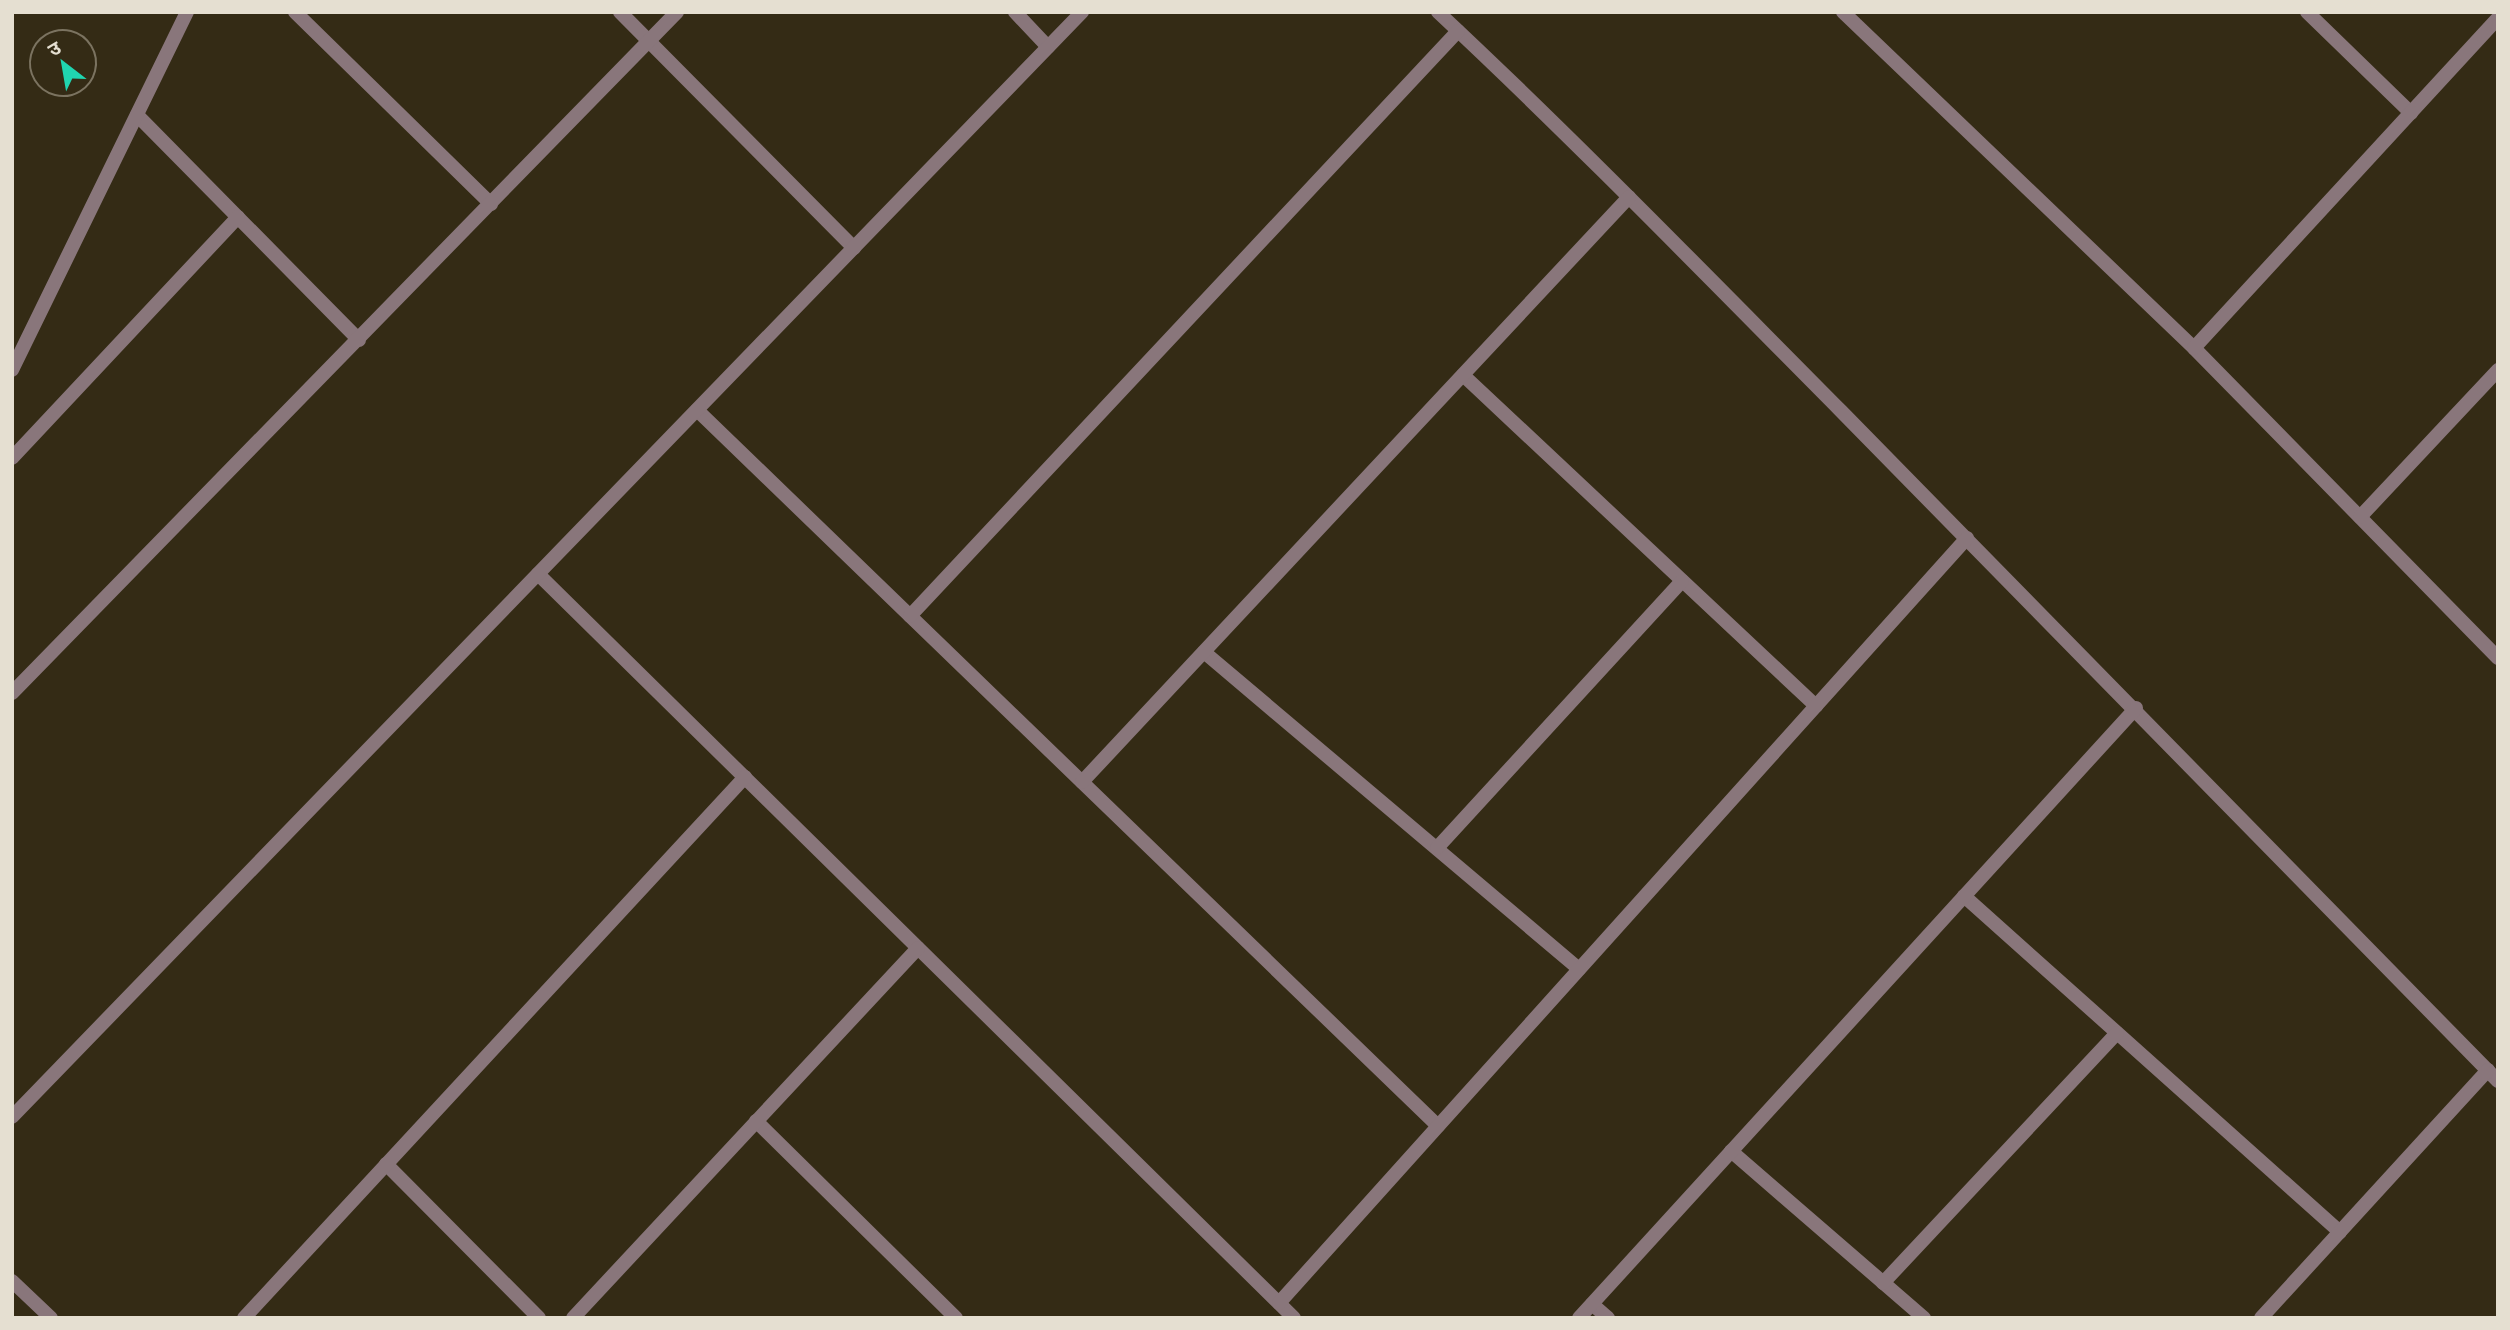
<svg xmlns="http://www.w3.org/2000/svg" width="2510" height="1330" viewBox="0 0 2510 1330" font-family="'Exo 2','Noto Sans Devanagari',sans-serif">
<style>
.lines{fill:none;stroke-linecap:round;stroke-linejoin:round}
.minor{stroke:#89767b;stroke-width:14}
</style>
<rect width="100%" height="100%" fill="#342b15"/>
<g class="lines">
<g class="minor">
<polyline points="295,12 491,204"/>
<polyline points="620,12 854,248"/>
<polyline points="1015,12 1048,47"/>
<path d="M1438,12C1576,141 1708,277 1841,411C2061,633 2279,857 2498,1081"/>
<polyline points="1843,12 2194,348 2498,658"/>
<polyline points="2307,12 2411,113"/>
<polyline points="137,115 359,340"/>
<polyline points="2194,348 2498,18"/>
<polyline points="12,370 187,12"/>
<polyline points="1463,375 1816,706"/>
<polyline points="697,410 1438,1126"/>
<polyline points="12,458 238,217"/>
<polyline points="2360,517 2498,370"/>
<polyline points="538,574 1294,1318"/>
<polyline points="910,616 1458,31"/>
<polyline points="1204,652 1579,969"/>
<polyline points="12,693 677,12"/>
<polyline points="1082,782 1629,197"/>
<polyline points="1437,848 1682,581"/>
<polyline points="1964,896 2340,1232"/>
<polyline points="12,1117 1082,12"/>
<polyline points="756,1121 956,1318"/>
<polyline points="1731,1151 1924,1318"/>
<polyline points="386,1164 539,1318"/>
<polyline points="12,1281 51,1318"/>
<polyline points="1883,1283 2117,1033"/>
<polyline points="1279,1303 1967,538"/>
<polyline points="1592,1304 1608,1318"/>
<polyline points="244,1318 745,777"/>
<polyline points="573,1318 918,948"/>
<polyline points="1579,1318 2136,708"/>
<polyline points="2261,1318 2488,1070"/>
</g>
</g>
<rect width="2510" height="1330" fill="none" stroke="#e5dfd1" stroke-width="28"/>
<g transform="translate(63 63) rotate(329)"><circle r="33" fill="#342b15" stroke="#7b7360" stroke-width="2"/>
<path d="M0-5L12 26L0 18L-12 26Z" fill="#20d5b0"/>
<text y="-10" font-size="19" font-weight="bold" text-anchor="middle" fill="#e5dfd1">उ</text>
</g>
</svg>
